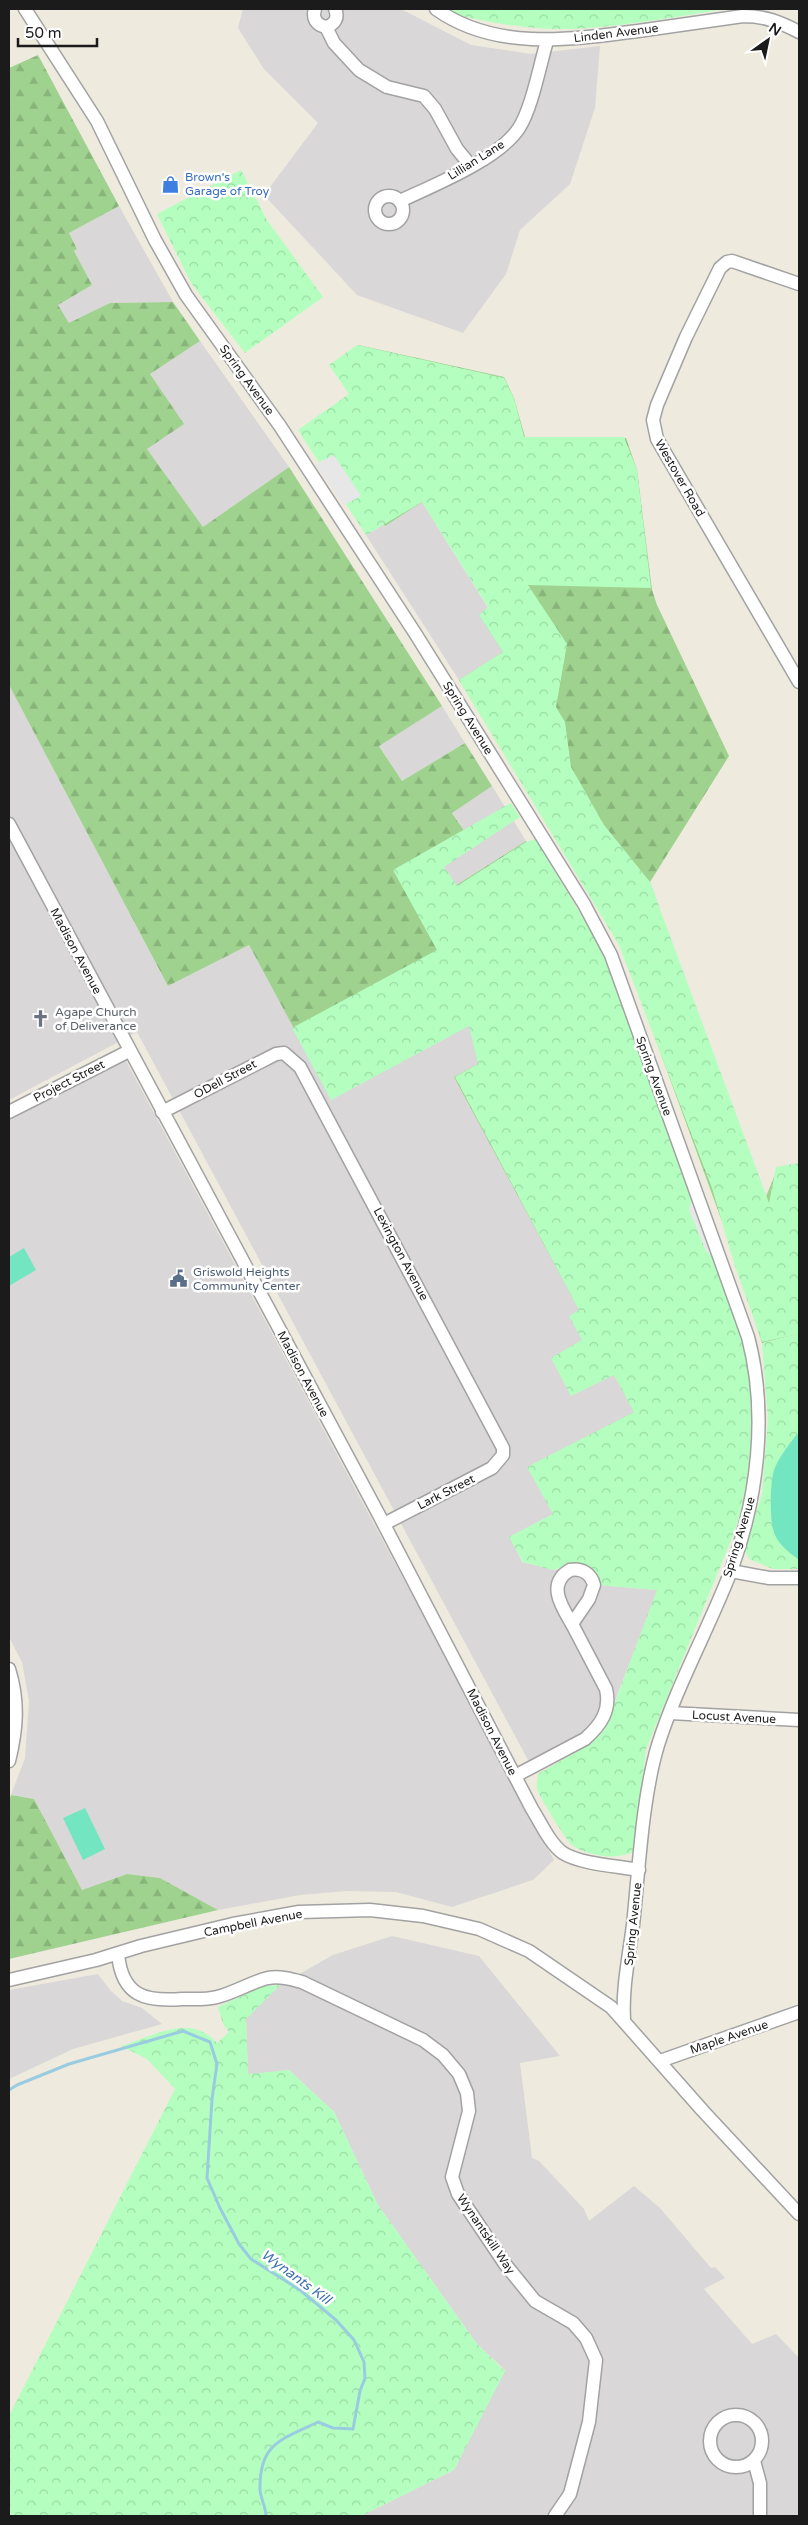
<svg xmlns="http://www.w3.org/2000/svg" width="808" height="2525" viewBox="0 0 808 2525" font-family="'Varela Round',sans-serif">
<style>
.residential{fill:#d9d7d7}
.forest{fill:url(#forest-firs)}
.park{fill:url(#park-crowns)}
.pitch{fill:#73e6c1}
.parking{fill:#e7e7e7}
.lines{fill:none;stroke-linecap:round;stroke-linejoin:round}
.stream{stroke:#99cce1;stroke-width:3}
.minor-casing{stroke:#a2a2a2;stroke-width:15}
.minor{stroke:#fff;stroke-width:12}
.labels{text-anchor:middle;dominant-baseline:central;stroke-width:5;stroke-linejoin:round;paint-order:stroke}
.street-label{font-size:12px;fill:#1b1b1b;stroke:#fff}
.shop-label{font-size:12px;fill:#366cbe;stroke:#fff;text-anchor:start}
.worship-label{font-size:12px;fill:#5b616d;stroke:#fff;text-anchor:start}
.service-label{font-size:12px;fill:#4e5e75;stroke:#fff;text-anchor:start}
.water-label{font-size:14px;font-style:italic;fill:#3f71b3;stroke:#fff}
</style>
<defs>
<pattern id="forest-firs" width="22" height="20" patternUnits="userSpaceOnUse" patternTransform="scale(1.25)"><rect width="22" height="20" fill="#9ed28e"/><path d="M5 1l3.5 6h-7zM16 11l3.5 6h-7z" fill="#88b47a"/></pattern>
<pattern id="park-crowns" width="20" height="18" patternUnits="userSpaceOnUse" patternTransform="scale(1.25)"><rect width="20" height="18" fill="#b4ffbf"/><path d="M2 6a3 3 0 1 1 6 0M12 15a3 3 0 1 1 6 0" fill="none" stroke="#9adaa4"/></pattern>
</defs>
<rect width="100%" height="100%" fill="#eeeade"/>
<g class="residential">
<polygon points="243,9 401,9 471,45 531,54 600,46 595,108 570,184 520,230 506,274 463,333 357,295 264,195 318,123 264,69 238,28"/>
<polygon points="119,206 173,302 110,303 69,324 58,305 92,285 74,251 77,249 69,233"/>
<polygon points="200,341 289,467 203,527 147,449 183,424 150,374"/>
<polygon points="422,502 488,608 503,652 459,680 366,535"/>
<polygon points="9,685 168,986 249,945 332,1098 469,1024 478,1064 455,1077 634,1413 528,1467 553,1514 510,1537 522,1562 556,1570 574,1564 598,1585 658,1590 613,1706 587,1744 535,1773 137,1032 9,1100"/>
<polygon points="442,706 465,743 402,781 379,745"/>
<polygon points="492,786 505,807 465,832 452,812"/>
<polygon points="513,820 526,841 455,887 443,867"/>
<polygon points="125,1059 554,1860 533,1880 452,1907 396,1892 346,1891 300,1895 218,1910 160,1878 127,1874 82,1890 34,1799 11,1795 25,1758 29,1701 22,1662 9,1637 9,1121"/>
<polygon points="392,1936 479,1956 560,2056 520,2063 532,2158 539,2161 584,2209 589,2221 634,2186 660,2208 711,2268 715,2267 725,2278 704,2289 752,2344 776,2334 799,2358 799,2516 361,2516 454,2470 505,2370 477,2344 378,2205 334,2112 289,2070 248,2075 246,2018 280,1985 333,1955"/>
<polygon points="98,1974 110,1990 122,2001 142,2008 162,2024 73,2049 9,2079 9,1990"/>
</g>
<g class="forest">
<polygon points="38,55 119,206 69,233 77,249 74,251 92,285 58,305 69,323 110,303 173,302 200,341 150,374 184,424 147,449 203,527 289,467 442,706 379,746 402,781 465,743 492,786 452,813 465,832 505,806 513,820 443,867 455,886 526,841 586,937 723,1378 563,1450 634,1412 454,1077 478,1064 469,1024 332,1099 249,945 168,986 9,685 9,68"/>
<polygon points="358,345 504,377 514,398 525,437 626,438 637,470 652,590 657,605 729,756 650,882 763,1204 778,1167 799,1164 799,1334 762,1343 735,1257 625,956 608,917 459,680 503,652 479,615 488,608 513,621 422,502 385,526 313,421 350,394 330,365"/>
<polygon points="11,1795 34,1799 82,1890 127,1874 160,1878 218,1910 9,1959 9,1800"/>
</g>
<g class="park">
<path d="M432,9H729C675,16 609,30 555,29C513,28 472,19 432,9Z"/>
<polygon points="241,170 267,220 323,297 245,353 191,283 157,214"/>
<polygon points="357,345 504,378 514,398 524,437 624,437 637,470 651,588 528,585 567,644 556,707 565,722 571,767 604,825 650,882 769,1203 776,1167 799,1163 799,1334 762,1342 735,1266 712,1188 619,945 459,680 503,652 479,615 488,607 422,502 366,535 298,430 349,394 329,365"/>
<path d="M511,803L520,817L444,867L457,886L526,842L536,839L604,954L747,1354C754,1415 753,1475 734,1533L646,1749L634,1851C618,1861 587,1856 572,1845C567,1842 539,1796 537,1789C536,1785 538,1779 538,1774L590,1744L605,1729L657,1590L598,1585L593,1571L585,1565L574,1564L553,1570L523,1562L509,1537L553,1514L527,1467L634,1412L614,1375L571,1396L551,1358L582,1340L569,1316L579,1310L455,1077L478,1064L469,1026L331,1100L292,1028L437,950L393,870Z"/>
<polygon points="799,1334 799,1569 773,1569 749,1559 744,1548 762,1494 768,1419 762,1343"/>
<path d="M280,1985L246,2019L248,2074L289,2070L334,2112L378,2205L477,2344L505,2371L454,2470L361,2516H17L9,2514V2416L175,2089L147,2059L121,2046C153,2036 191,2013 217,2043L229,2032L223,2024L218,2007L263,1986Z"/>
</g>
<g class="pitch">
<polygon points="24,1248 36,1270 9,1286 9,1257"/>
<path d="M797,1434L799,1436V1560C790,1553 780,1546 775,1535C769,1523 770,1483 774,1470C779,1457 788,1446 797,1434Z"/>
<polygon points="85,1808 105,1849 83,1860 63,1818"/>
</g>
<g class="parking">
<polygon points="334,455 361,496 344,505 315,464"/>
<polygon points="692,1199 715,1260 706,1251 689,1210"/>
</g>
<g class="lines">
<path class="stream" d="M9,2090L17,2085L69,2064L183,2031L210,2042L217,2064L212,2099L207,2178L220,2208L239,2244L251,2259L300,2290L336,2320L354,2340L364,2362L365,2378L360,2391L353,2429L333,2428L318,2422C281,2440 259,2443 260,2490C261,2499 266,2508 266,2516"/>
<defs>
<g id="minor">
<path d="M25,9L97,121L155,240L186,295L280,426L415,633L584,904L611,955L748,1337C768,1413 758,1497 731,1571C708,1630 677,1685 658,1745C642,1798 639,1869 633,1925C629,1956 622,1989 624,2019"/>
<path d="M315,9C312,18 316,25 326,27C335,24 339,18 335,9"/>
<path d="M436,9C495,51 570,40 638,31C673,26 708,21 743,16C765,16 780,22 799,32"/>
<polyline points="326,27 334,43 359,70 387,87 424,96 435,109 457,149 471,166"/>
<circle cx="389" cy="210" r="14"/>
<path d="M400,201C434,185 499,159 519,128C532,108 540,64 547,41"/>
<polyline points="799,284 732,261 727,262 720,268 686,337 657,405 653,420 657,439 799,682"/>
<path d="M9,824L379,1515L532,1809C541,1823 550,1844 563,1853C580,1864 618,1866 639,1870"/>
<polyline points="9,1112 129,1051"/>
<polyline points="162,1112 276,1054 284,1053 300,1067 503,1448 503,1455 492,1468 384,1524"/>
<path d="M570,1570C581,1568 591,1573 594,1585L589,1599L572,1624C562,1607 546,1584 570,1570Z"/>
<polyline points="731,1571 769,1578 799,1578"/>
<path d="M9,1669C19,1701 17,1729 9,1761"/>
<polyline points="670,1713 799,1720"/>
<path d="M515,1776L585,1739C601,1725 611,1710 606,1689L572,1624"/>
<path d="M118,1954C122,1996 145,2002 182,1999C194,1999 206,2000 217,1997C234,1993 251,1982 268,1978C280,1976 291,1979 302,1982L423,2040L443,2055L459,2074L467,2093L469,2111L452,2177L458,2194L505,2264L535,2301L573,2323L586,2338L596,2360L589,2422L570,2494L555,2516"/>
<polyline points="9,1980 96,1960 141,1946 233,1924 299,1912 370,1910 423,1916 479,1929 529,1951 611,2007 703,2111 799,2214"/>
<polyline points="660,2061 799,2012"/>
<circle cx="736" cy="2441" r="26"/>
<polyline points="754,2461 760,2483 760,2516"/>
</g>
</defs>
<use href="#minor" class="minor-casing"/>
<use href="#minor" class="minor"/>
</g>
<defs>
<symbol id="shop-bare" viewBox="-9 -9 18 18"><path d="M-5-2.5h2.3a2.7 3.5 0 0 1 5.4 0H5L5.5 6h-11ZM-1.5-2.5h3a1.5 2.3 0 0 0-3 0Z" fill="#3f7fe0" stroke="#fff" stroke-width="2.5" paint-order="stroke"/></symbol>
<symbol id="church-bare" viewBox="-9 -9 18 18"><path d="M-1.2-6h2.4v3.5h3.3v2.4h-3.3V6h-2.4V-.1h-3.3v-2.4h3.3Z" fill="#6b7280" stroke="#fff" stroke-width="2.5" paint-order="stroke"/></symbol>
<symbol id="civic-bare" viewBox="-9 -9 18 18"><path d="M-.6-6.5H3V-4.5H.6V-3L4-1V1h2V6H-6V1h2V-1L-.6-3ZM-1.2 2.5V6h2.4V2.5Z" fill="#5c6f8a" stroke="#fff" stroke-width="2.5" paint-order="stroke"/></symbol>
</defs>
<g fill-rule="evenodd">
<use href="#shop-bare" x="158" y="172" width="25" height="25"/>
<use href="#church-bare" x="28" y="1006" width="25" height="25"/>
<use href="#civic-bare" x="166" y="1266" width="25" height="25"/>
</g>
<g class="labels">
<g class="street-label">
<text transform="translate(616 33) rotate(-7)">Linden Avenue</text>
<text transform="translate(476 160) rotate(-32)">Lillian Lane</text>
<text transform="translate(247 380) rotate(54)">Spring Avenue</text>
<text transform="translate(680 478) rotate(60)">Westover Road</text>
<text transform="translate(468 718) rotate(58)">Spring Avenue</text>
<text transform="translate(76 951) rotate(62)">Madison Avenue</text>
<text transform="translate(654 1076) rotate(70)">Spring Avenue</text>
<text transform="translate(225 1079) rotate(-28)">ODell Street</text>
<text transform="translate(69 1081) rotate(-27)">Project Street</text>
<text transform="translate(401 1254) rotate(62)">Lexington Avenue</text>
<text transform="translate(303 1374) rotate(62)">Madison Avenue</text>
<text transform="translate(446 1492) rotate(-27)">Lark Street</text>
<text transform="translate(739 1537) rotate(-73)">Spring Avenue</text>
<text transform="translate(734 1717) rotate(3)">Locust Avenue</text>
<text transform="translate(492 1732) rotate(63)">Madison Avenue</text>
<text transform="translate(253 1923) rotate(-11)">Campbell Avenue</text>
<text transform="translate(633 1924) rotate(-84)">Spring Avenue</text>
<text transform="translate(729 2037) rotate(-19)">Maple Avenue</text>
<text transform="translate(486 2234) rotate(56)">Wynantskill Way</text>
</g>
<g class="shop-label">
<text x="185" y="177">Brown's<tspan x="185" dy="14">Garage of Troy</tspan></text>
</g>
<g class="worship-label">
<text x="55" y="1012">Agape Church<tspan x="55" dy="14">of Deliverance</tspan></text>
</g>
<g class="service-label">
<text x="193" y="1272">Griswold Heights<tspan x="193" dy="14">Community Center</tspan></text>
</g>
<g class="water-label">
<text transform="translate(296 2277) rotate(36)">Wynants Kill</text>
</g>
</g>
<rect width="808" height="2525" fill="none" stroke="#1b1b1b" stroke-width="20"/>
<g transform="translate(768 40) rotate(33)" stroke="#ffffff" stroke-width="4" paint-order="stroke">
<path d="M0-4L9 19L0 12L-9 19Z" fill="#1b1b1b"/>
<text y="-8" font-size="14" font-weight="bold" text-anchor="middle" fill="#1b1b1b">N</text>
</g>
<path d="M18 38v8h79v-8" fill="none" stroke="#1b1b1b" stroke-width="2.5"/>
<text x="25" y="38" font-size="15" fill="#1b1b1b" stroke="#ffffff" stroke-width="4" paint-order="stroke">50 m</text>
</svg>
